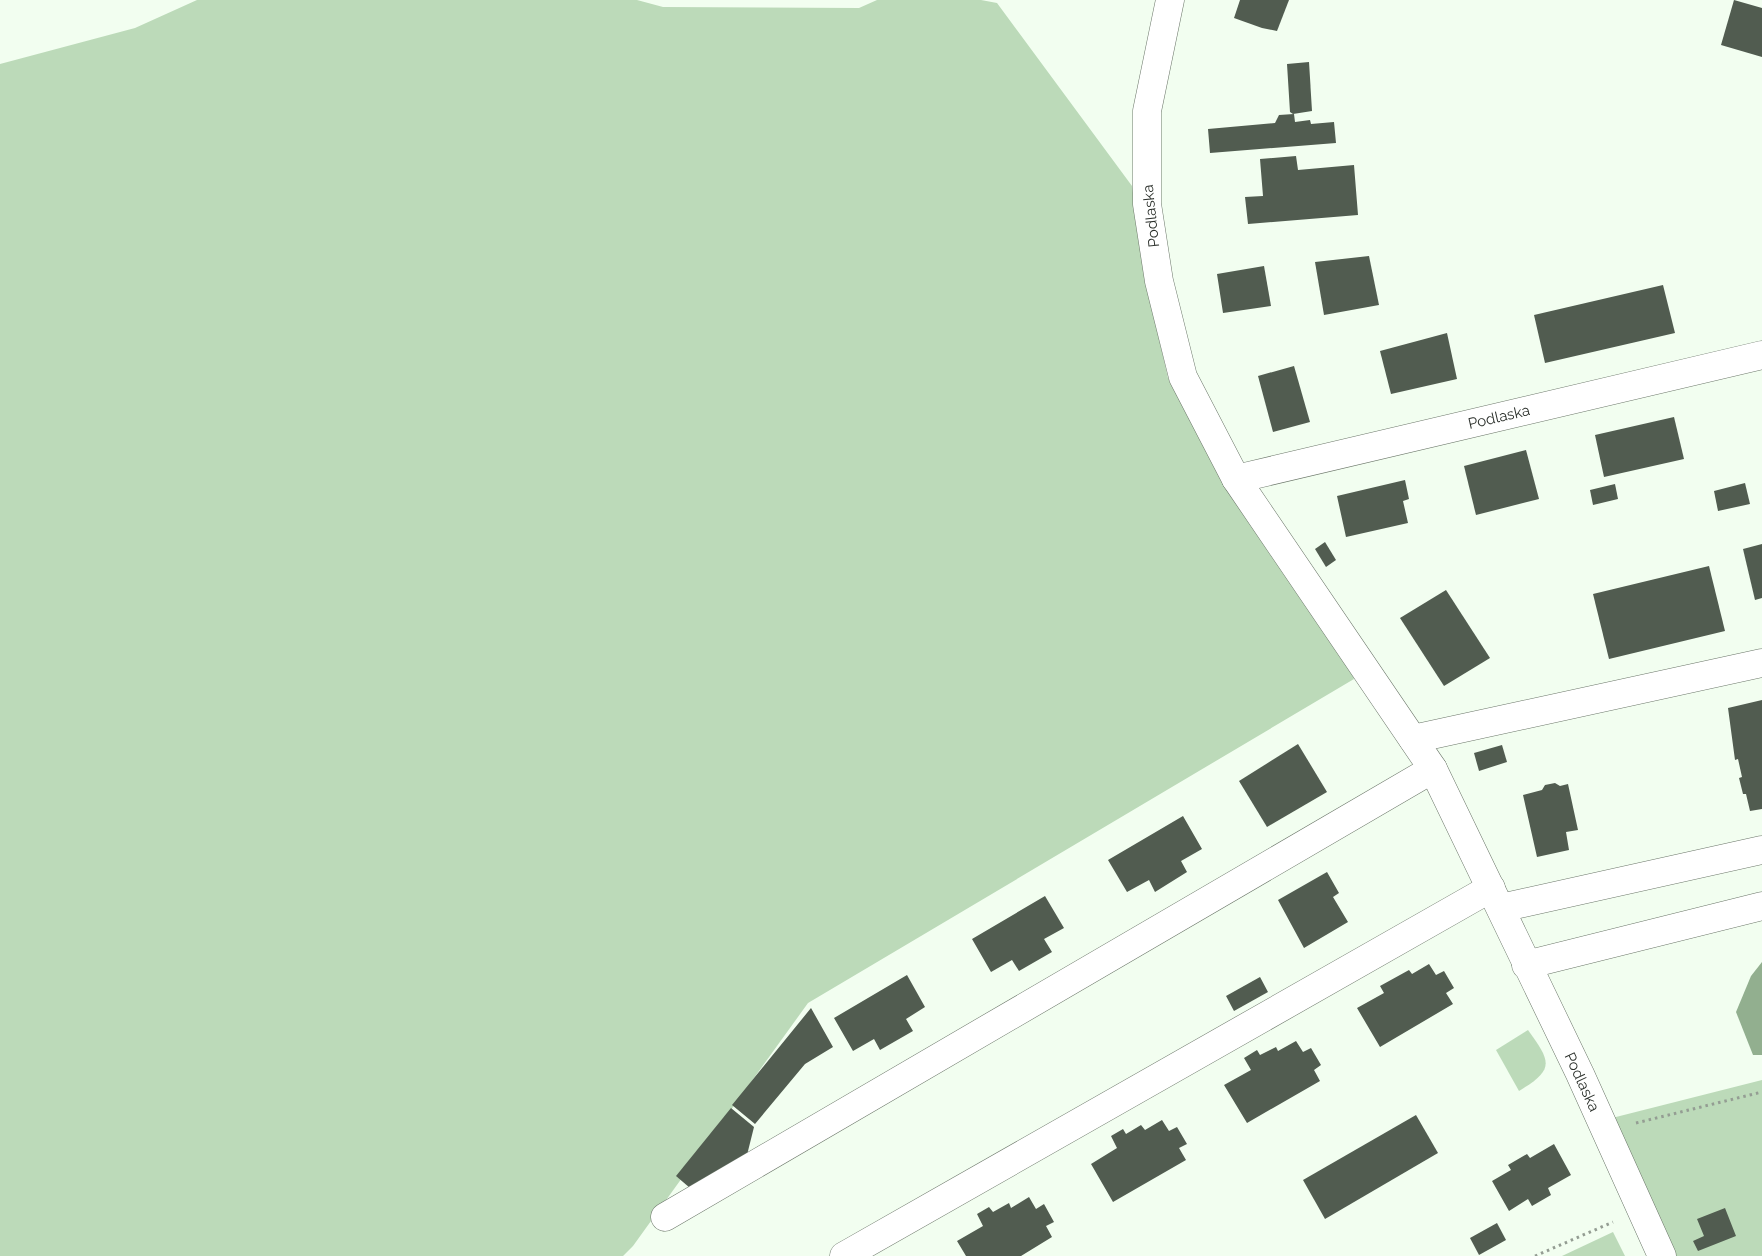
<svg xmlns="http://www.w3.org/2000/svg" width="1762" height="1256" viewBox="0 0 1762 1256" font-family="Raleway,sans-serif">
<style>
.green{fill:#bcdab9}
.water{fill:#92af8f}
.building{fill:#515c50}
.lines{fill:none;stroke-linecap:round;stroke-linejoin:round}
.minor-casing{stroke:#6b7669;stroke-width:29}
.path{stroke:#949d93;stroke-width:3;stroke-dasharray:2.5 4;stroke-linecap:butt}
.minor{stroke:#fff;stroke-width:28}
.labels{text-anchor:middle;dominant-baseline:central;stroke-width:5;stroke-linejoin:round;paint-order:stroke}
.street-label{font-size:15px;fill:#2c312c;stroke:#fff}
</style>
<rect width="100%" height="100%" fill="#f2fef0"/>
<g class="green">
<polygon points="197,0 637,0 663,7 859,8 877,0 981,0 997,3 1132,186 1145,278 1168,378 1270,549 1343,652 1354,679 808,1003 633,1246 623,1256 0,1256 0,64 135,28"/>
<path d="M1528,1030C1551,1062 1555,1069 1519,1091L1496,1050Z"/>
<polygon points="1762,1080 1762,1256 1676,1256 1612,1118"/>
<polygon points="1613,1232 1625,1256 1562,1256"/>
</g>
<polygon class="water" points="1762,962 1762,1055 1753,1055 1736,1012 1751,976"/>
<g class="building">
<polygon points="1240,0 1289,0 1277,31 1262,28 1234,18"/>
<polygon points="1734,0 1762,8 1762,57 1721,45"/>
<polygon points="1309,62 1312,111 1293,114 1290,112 1287,64"/>
<polygon points="1294,114 1295,122 1310,120 1311,124 1334,122 1336,143 1210,153 1208,129 1275,123 1279,115"/>
<polygon points="1296,156 1298,170 1354,165 1358,215 1248,224 1245,197 1263,196 1260,159"/>
<polygon points="1369,256 1379,305 1324,315 1315,262"/>
<polygon points="1264,266 1271,306 1223,313 1217,274"/>
<polygon points="1663,285 1675,333 1545,363 1534,315"/>
<polygon points="1447,333 1457,379 1391,394 1380,351"/>
<polygon points="1294,366 1310,422 1273,432 1258,376"/>
<polygon points="1674,417 1684,459 1604,477 1595,435"/>
<polygon points="1526,450 1539,499 1476,515 1464,466"/>
<polygon points="1405,480 1409,499 1403,501 1408,523 1346,537 1337,496"/>
<polygon points="1745,483 1750,504 1718,511 1714,491"/>
<polygon points="1615,484 1618,499 1593,505 1590,490"/>
<polygon points="1325,542 1336,560 1326,567 1315,549"/>
<polygon points="1762,544 1762,598 1755,600 1743,549"/>
<polygon points="1709,566 1725,631 1609,659 1593,594"/>
<polygon points="1446,590 1490,658 1444,686 1400,618"/>
<polygon points="1762,700 1762,809 1750,811 1746,794 1743,794 1739,778 1742,777 1738,759 1735,760 1728,708"/>
<polygon points="1298,744 1327,792 1267,827 1239,781"/>
<polygon points="1502,745 1507,762 1479,771 1474,753"/>
<polygon points="1555,783 1560,786 1568,784 1578,830 1566,832 1569,850 1537,857 1523,795 1542,790 1545,785"/>
<polygon points="1183,816 1202,849 1181,861 1187,872 1155,892 1149,880 1127,892 1108,860"/>
<polygon points="1327,872 1339,893 1333,897 1348,922 1304,948 1278,900"/>
<polygon points="1045,896 1064,928 1044,939 1052,952 1019,971 1012,960 991,972 972,939"/>
<polygon points="1429,964 1436,975 1444,971 1454,988 1446,993 1453,1004 1380,1047 1357,1008 1384,993 1380,986 1409,970 1412,974"/>
<polygon points="907,975 925,1007 906,1019 913,1031 880,1050 874,1039 853,1051 834,1018"/>
<polygon points="1260,977 1268,992 1234,1011 1226,996"/>
<polygon points="811,1008 833,1047 805,1064 755,1124 732,1105"/>
<polygon points="1296,1041 1303,1052 1311,1048 1321,1065 1314,1070 1320,1081 1247,1123 1224,1085 1251,1070 1244,1058 1257,1050 1260,1055 1276,1047 1278,1051"/>
<polygon points="731,1108 754,1127 747,1155 690,1188 676,1176"/>
<polygon points="1416,1115 1438,1153 1325,1219 1303,1180"/>
<polygon points="1162,1120 1169,1131 1177,1127 1187,1144 1179,1148 1186,1160 1113,1202 1091,1164 1117,1148 1111,1136 1123,1129 1126,1134 1141,1125 1145,1130"/>
<polygon points="1554,1144 1571,1175 1548,1188 1551,1195 1532,1206 1528,1199 1509,1211 1492,1181 1511,1170 1508,1165 1527,1154 1530,1158"/>
<polygon points="1029,1197 1036,1209 1044,1204 1054,1222 1046,1226 1052,1237 1021,1256 966,1256 957,1241 983,1226 977,1214 989,1207 993,1212 1009,1203 1011,1208"/>
<polygon points="1725,1208 1736,1236 1698,1251 1693,1241 1704,1236 1697,1219"/>
<polygon points="1497,1223 1506,1240 1479,1255 1470,1238"/>
</g>
<g class="lines">
<defs>
<g id="minor">
<polyline points="1170,0 1147,111 1147,204 1159,281 1183,377 1236,479 1433,769 1580,1074 1662,1256"/>
<polyline points="1236,479 1762,355"/>
<polyline points="1413,739 1762,663"/>
<polyline points="1501,908 1762,850"/>
<polyline points="1526,965 1762,906"/>
<polyline points="665,1217 1433,769"/>
<polyline points="844,1256 1491,888"/>
</g>
</defs>
<use href="#minor" class="minor-casing"/>
<g class="path">
<polyline points="1636,1123 1762,1092"/>
<polyline points="1535,1256 1613,1222"/>
</g>
<use href="#minor" class="minor"/>
</g>
<g class="labels">
<g class="street-label">
<text transform="translate(1151 216) rotate(-96)">Podlaska</text>
<text transform="translate(1499 417) rotate(-13)">Podlaska</text>
<text transform="translate(1582 1082) rotate(65)">Podlaska</text>
</g>
</g>
</svg>
